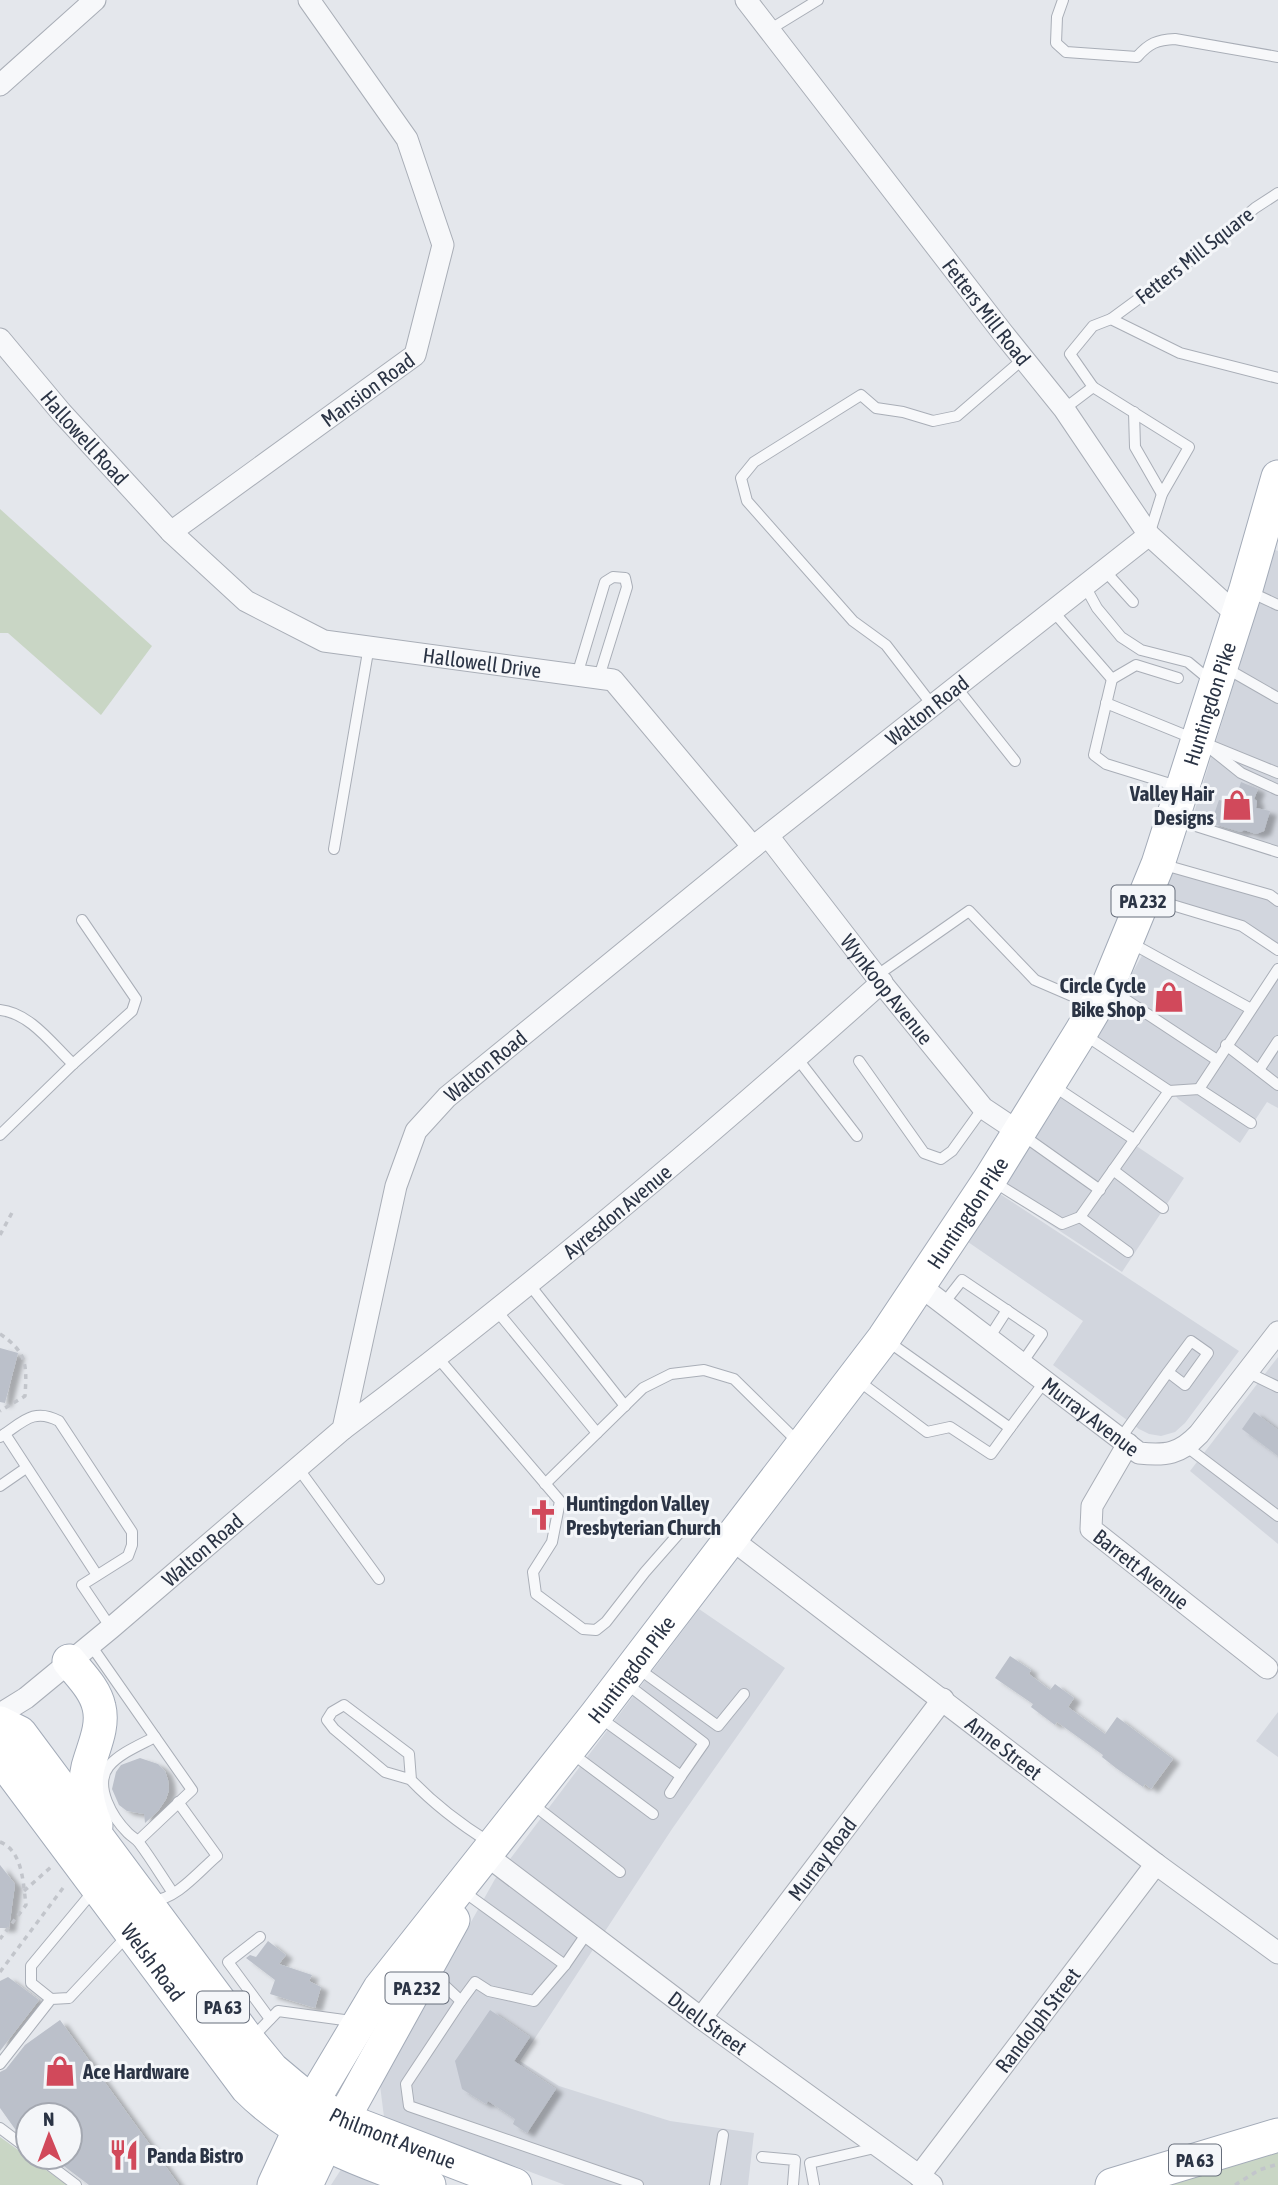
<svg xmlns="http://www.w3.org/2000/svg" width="1278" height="2185" viewBox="0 0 1278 2185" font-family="'Asap Condensed',sans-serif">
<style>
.built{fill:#d2d6de}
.green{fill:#c9d6c5}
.building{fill:#bbc0ca;filter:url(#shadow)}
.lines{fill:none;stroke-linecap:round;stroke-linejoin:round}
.lane-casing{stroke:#a9aeb7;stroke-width:12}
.street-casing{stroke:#a9aeb7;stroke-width:23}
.primary-casing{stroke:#a3abb8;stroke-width:35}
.path{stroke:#c2c5cb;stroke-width:3.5;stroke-dasharray:5 5;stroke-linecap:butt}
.lane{stroke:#f7f8fa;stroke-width:10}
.street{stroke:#f7f8fa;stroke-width:21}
.primary{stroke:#fff;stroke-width:33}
.labels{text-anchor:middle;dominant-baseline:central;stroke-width:6;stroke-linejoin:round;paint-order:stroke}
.shield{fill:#f4f6f9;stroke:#676e7b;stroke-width:2}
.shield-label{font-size:19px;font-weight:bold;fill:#2b3445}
.street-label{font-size:21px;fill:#2b3445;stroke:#f4f6f9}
.poi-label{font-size:21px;font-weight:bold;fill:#2b3445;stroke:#f4f6f9;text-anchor:start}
</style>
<defs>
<filter id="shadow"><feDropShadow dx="7" dy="4" stdDeviation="2" flood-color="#0004"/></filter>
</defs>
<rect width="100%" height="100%" fill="#e4e7ec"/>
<g class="built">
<polygon points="1275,550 1278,551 1278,857 1189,829"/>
<polygon points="1173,870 1278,902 1278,945 1162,899"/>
<polygon points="1144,952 1252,1012 1278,974 1278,1108 1267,1102 1240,1143 1178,1099 1170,1088 1097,1036"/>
<polygon points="1062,1096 1184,1178 1122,1272 1001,1192"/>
<polygon points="1000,1194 1239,1351 1185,1423 1175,1432 1161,1436 1149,1434 1139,1429 1053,1365 1083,1321 968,1242"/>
<polygon points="1278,1357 1278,1544 1190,1471"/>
<polygon points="699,1609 785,1668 672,1829 520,2061 559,2086 670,2121 754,2133 748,2185 565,2185 384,2117 380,2085 495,1879"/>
<polygon points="1278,1712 1278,1757 1256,1741"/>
<polygon points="342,2168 397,2185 331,2185"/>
</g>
<g class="green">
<polygon points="0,509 152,646 101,715 8,633 0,633"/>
<polygon points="0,2137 67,2185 0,2185"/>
<polygon points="1278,2146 1278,2185 1149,2185"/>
</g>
<g class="building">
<polygon points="1241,782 1258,789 1254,799 1257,801 1256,808 1270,811 1264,831 1256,834 1244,830 1241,832 1211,823 1219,800 1234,803"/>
<polygon points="0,1348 18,1353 5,1403 0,1402"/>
<polygon points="1254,1412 1278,1430 1278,1456 1242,1429"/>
<polygon points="1010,1656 1031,1670 1029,1674 1050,1690 1055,1684 1074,1698 1068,1707 1105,1734 1117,1717 1173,1759 1151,1789 1145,1784 1143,1787 1116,1768 1102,1757 1103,1755 1057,1722 1055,1725 1031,1707 1033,1704 995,1678"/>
<polygon points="140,1758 158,1764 165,1771 168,1780 169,1790 166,1799 158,1811 145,1823 144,1814 127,1811 119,1805 112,1789 116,1772 121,1765"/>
<polygon points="0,1865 15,1884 9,1928 0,1928"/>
<polygon points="268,1941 286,1955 279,1964 312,1975 309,1981 321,1987 315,2008 270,1994 275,1980 246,1958 250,1955 256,1957"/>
<polygon points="8,1977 39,2000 0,2051 0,1981"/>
<polygon points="490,2010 530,2037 514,2061 556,2089 527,2133 513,2124 515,2119 488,2101 486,2104 462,2089 455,2061"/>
<polygon points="60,2020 179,2185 89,2185 52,2157 70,2157 70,2115 28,2115 28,2139 15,2129 0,2108 0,2072 6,2069 25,2045"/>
</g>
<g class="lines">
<defs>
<g id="lane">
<path d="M1063,0L1057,17L1056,43L1066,52L1137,57C1149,43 1157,40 1175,39L1278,57"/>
<polyline points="769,30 818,0"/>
<polyline points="1111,319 1205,250 1255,208 1278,193"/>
<polyline points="1093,387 1189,447 1162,494 1149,535"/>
<polyline points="1064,409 1093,387 1070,354 1093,326 1111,319 1180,353 1278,378"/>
<polyline points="1134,412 1135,447 1162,494"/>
<polyline points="1105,571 1133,602"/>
<polyline points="1085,586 1097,608 1121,637 1141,650 1188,662 1211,681"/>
<polyline points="1248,591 1278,605"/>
<polyline points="1053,611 1112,679 1136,665 1178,678"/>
<polyline points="1224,667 1278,698"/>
<polyline points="577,675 605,582 613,577 625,578 627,587 599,677"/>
<polyline points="1112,679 1094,755 1106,764 1180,787"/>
<polyline points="957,688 1015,761"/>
<polyline points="1106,703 1278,773"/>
<polyline points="933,706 886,645 853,621 747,501 741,478 754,462 861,395 876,408 903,412 933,421 957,416 1023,359"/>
<polyline points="1211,749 1241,773 1278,790"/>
<polyline points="1177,820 1278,852"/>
<polyline points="334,849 369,646"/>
<polyline points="1161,864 1270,895 1278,901"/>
<polyline points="1149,898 1242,926 1278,950"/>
<polyline points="1131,943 1251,1009"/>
<polyline points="876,976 969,911 1035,980 1093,1005"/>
<polyline points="1111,990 1217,1060"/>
<path d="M0,1010C30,1013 52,1044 73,1064"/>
<polyline points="1085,1035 1169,1091 1199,1089 1251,1123"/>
<polyline points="1226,1045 1278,1085"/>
<polyline points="797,1058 857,1136"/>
<polyline points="859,1061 924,1153 941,1159 952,1151 983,1108"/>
<polyline points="1259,1070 1278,1041"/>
<polyline points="1052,1085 1135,1140"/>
<polyline points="1199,1089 1278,969"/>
<polyline points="1021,1134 1100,1190"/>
<polyline points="0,1135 73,1064 132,1011 136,999 82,920"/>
<polyline points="1113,1170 1163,1208"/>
<polyline points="994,1182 1062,1224 1080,1217 1169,1091"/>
<polyline points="1080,1217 1128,1252"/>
<polyline points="529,1284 625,1406"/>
<polyline points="944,1303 962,1280 1042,1334 1022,1363"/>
<polyline points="497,1311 597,1433"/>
<polyline points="989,1338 1007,1310"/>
<polyline points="886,1340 1010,1428 1045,1381"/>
<polyline points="438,1358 560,1501 552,1542 533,1572 536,1594 583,1629 596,1630 606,1622 645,1572 681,1531 701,1527 727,1537"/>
<polyline points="1247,1372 1278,1387"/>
<polyline points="856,1379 927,1432 950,1427 991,1454 1010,1428"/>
<polyline points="5,1434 97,1575"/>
<path d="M0,1437C22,1423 33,1407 59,1421L132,1532V1545L128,1556L82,1585L111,1628"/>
<polyline points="1120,1439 1168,1372 1185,1385 1208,1353 1191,1341 1168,1372"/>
<polyline points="1187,1447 1278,1516"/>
<polyline points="298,1468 379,1579"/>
<polyline points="545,1484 643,1388 671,1374 704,1370 734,1379 798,1442"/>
<polyline points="0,1486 26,1468"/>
<polyline points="90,1644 192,1790 138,1841"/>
<polyline points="636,1667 718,1726 744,1694"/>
<polyline points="599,1717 681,1776 704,1743 624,1682"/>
<path d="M155,1737C140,1745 120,1753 109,1766C93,1786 113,1818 128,1833C132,1837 137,1839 140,1844C152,1860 162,1877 173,1893"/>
<polyline points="570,1752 653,1814"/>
<path d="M411,1780L409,1754L344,1705L332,1712L327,1720L334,1729L385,1772L409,1779L411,1780C435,1805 460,1824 489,1842"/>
<polyline points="670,1793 681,1776"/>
<polyline points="531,1803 620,1872"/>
<polyline points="467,1894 565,1965 587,1933"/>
<path d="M152,1901C177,1899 198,1872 217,1856L178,1802"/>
<polyline points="260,1937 228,1962 270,2019"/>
<polyline points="430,1972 461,2001 475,1982 489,1991 534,2001 565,1965"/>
<polyline points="51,1999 31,1983 31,1966 95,1889"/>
<polyline points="461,2001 406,2084 409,2106 638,2185"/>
<polyline points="251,2039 278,2011 344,2020 352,2027"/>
<polyline points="0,2064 51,1999 69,1998 128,1935"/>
<polyline points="0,2128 28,2149"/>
<polyline points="39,2157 76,2185"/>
<polyline points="762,2157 795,2160 793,2185"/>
<polyline points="715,2185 723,2135"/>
<polyline points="814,2185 810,2163 879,2147"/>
</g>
<g id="street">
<path id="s1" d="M746,0L1002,332L1064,409L1149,535L1237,615"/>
<polyline points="0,85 95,0"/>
<path id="s2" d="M0,339L61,412L171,532L246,601L324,641L613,680L753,847"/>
<path id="s3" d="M171,532L415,355L443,245L407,139L309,0"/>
<path id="s4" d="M768,836L876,976L983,1108L1019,1132"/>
<path id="s5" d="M920,1286L1139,1453C1166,1456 1180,1454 1199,1434L1278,1332"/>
<path id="s6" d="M343,1429C529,1289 708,1138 882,982"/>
<path id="s7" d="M1128,1444L1092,1506L1091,1529L1267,1668"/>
<path id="s8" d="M730,1538L1156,1864L1278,1953"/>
<path id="s9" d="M0,1714L26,1698L111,1628L343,1429L396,1186L416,1131L447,1097L753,847L1149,535"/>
<path id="s10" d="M486,1855L701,2018L932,2185"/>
<path id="s11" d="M701,2018L943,1699"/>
<path id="s12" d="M919,2176L1156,1864"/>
</g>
<g id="primary">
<path d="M69,1661C80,1675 95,1689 99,1707C104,1727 93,1748 88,1767C83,1788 88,1807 96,1826"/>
<path id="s13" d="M0,1723L20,1733L249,2041L272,2069L291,2085L312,2102L343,2119L515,2185"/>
<path id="s14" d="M0,1757L247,2088C298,2139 362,2162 429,2185"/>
<path id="s15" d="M274,2185L312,2102L380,1988L596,1715L884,1338L990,1179L1081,1032L1107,988L1158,864L1246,589L1278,477"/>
<polyline points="306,2185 325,2145 343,2119 453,1920"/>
<polyline points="1112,2185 1278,2135"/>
</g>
</defs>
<use href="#lane" class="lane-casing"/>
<use href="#street" class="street-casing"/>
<use href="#primary" class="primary-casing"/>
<g class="path">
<polyline points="0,1235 14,1209"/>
<path d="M0,1334C27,1352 27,1365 25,1396L0,1411"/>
<path d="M0,1842C23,1851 23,1883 26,1905L0,1939"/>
<polyline points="24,1891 51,1867"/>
<polyline points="0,1972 66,1884"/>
<polyline points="1235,2185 1259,2170 1278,2164"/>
</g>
<use href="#lane" class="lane"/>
<use href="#street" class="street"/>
<use href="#primary" class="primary"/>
</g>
<defs>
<symbol id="shop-bare" viewBox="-9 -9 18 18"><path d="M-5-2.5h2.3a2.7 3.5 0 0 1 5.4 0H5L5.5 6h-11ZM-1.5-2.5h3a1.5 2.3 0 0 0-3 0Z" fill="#d1495b" stroke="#f4f6f9" stroke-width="2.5" paint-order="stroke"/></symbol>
<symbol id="church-bare" viewBox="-9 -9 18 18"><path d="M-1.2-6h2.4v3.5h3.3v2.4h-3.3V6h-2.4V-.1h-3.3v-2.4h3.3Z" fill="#d1495b" stroke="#f4f6f9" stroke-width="2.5" paint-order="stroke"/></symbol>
<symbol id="restaurant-bare" viewBox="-9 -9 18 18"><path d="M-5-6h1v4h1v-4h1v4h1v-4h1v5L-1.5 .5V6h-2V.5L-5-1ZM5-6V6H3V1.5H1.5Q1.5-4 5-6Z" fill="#d1495b" stroke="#f4f6f9" stroke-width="2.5" paint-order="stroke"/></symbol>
</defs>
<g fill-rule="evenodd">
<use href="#shop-bare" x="1215" y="783" width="44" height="44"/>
<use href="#shop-bare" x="1147" y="975" width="44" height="44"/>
<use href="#church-bare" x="521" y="1493" width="44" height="44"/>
<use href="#shop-bare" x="38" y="2049" width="44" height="44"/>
<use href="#restaurant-bare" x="102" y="2133" width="44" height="44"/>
</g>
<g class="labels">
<g class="shield">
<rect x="1111.5" y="885.5" width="63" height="31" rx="5"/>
<rect x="385.5" y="1972.5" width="63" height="31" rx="5"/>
<rect x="197" y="1991.5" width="52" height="31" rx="5"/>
<rect x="1169" y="2144.5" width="52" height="31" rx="5"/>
</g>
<g class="shield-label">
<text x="1143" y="901">PA 232</text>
<text x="417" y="1988">PA 232</text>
<text x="223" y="2007">PA 63</text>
<text x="1195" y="2160">PA 63</text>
</g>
<g class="street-label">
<text transform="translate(1194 255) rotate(-38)">Fetters Mill Square</text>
<text stroke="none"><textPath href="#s1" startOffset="394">Fetters Mill Road</textPath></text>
<text stroke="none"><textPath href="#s3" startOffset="243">Mansion Road</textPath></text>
<text stroke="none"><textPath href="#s2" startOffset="130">Hallowell Road</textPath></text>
<text stroke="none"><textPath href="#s2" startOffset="607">Hallowell Drive</textPath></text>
<text stroke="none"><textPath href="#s15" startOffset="1764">Huntingdon Pike</textPath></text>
<text stroke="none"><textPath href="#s9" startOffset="1416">Walton Road</textPath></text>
<text stroke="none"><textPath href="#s4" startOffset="194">Wynkoop Avenue</textPath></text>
<text stroke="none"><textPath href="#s9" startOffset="849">Walton Road</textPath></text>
<text stroke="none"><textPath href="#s6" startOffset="350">Ayresdon Avenue</textPath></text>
<text stroke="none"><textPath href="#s15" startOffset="1197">Huntingdon Pike</textPath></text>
<text stroke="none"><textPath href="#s5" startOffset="215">Murray Avenue</textPath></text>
<text stroke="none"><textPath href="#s9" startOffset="261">Walton Road</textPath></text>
<text stroke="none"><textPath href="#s7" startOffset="159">Barrett Avenue</textPath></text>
<text stroke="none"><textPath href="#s15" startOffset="630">Huntingdon Pike</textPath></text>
<text stroke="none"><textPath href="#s8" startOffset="345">Anne Street</textPath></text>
<text stroke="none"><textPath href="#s11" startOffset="200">Murray Road</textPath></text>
<text stroke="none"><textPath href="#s14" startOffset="256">Welsh Road</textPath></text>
<text stroke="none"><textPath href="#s12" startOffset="196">Randolph Street</textPath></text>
<text stroke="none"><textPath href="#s10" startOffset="278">Duell Street</textPath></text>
<text stroke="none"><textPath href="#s13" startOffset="583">Philmont Avenue</textPath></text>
</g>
<g class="poi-label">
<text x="1214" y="793" text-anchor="end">Valley Hair<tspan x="1214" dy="24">Designs</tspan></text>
<text x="1146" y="985" text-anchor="end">Circle Cycle<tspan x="1146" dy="24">Bike Shop</tspan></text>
<text x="566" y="1503">Huntingdon Valley<tspan x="566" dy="24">Presbyterian Church</tspan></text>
<text x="83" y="2071">Ace Hardware</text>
<text x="147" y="2155">Panda Bistro</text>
</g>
</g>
<g transform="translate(49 2136) rotate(359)"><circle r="33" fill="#f4f6f9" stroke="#a4a8b1" stroke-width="2"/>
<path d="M0-5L12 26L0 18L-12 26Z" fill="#d1495b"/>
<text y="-10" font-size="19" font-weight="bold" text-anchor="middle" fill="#2b3445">N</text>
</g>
</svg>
